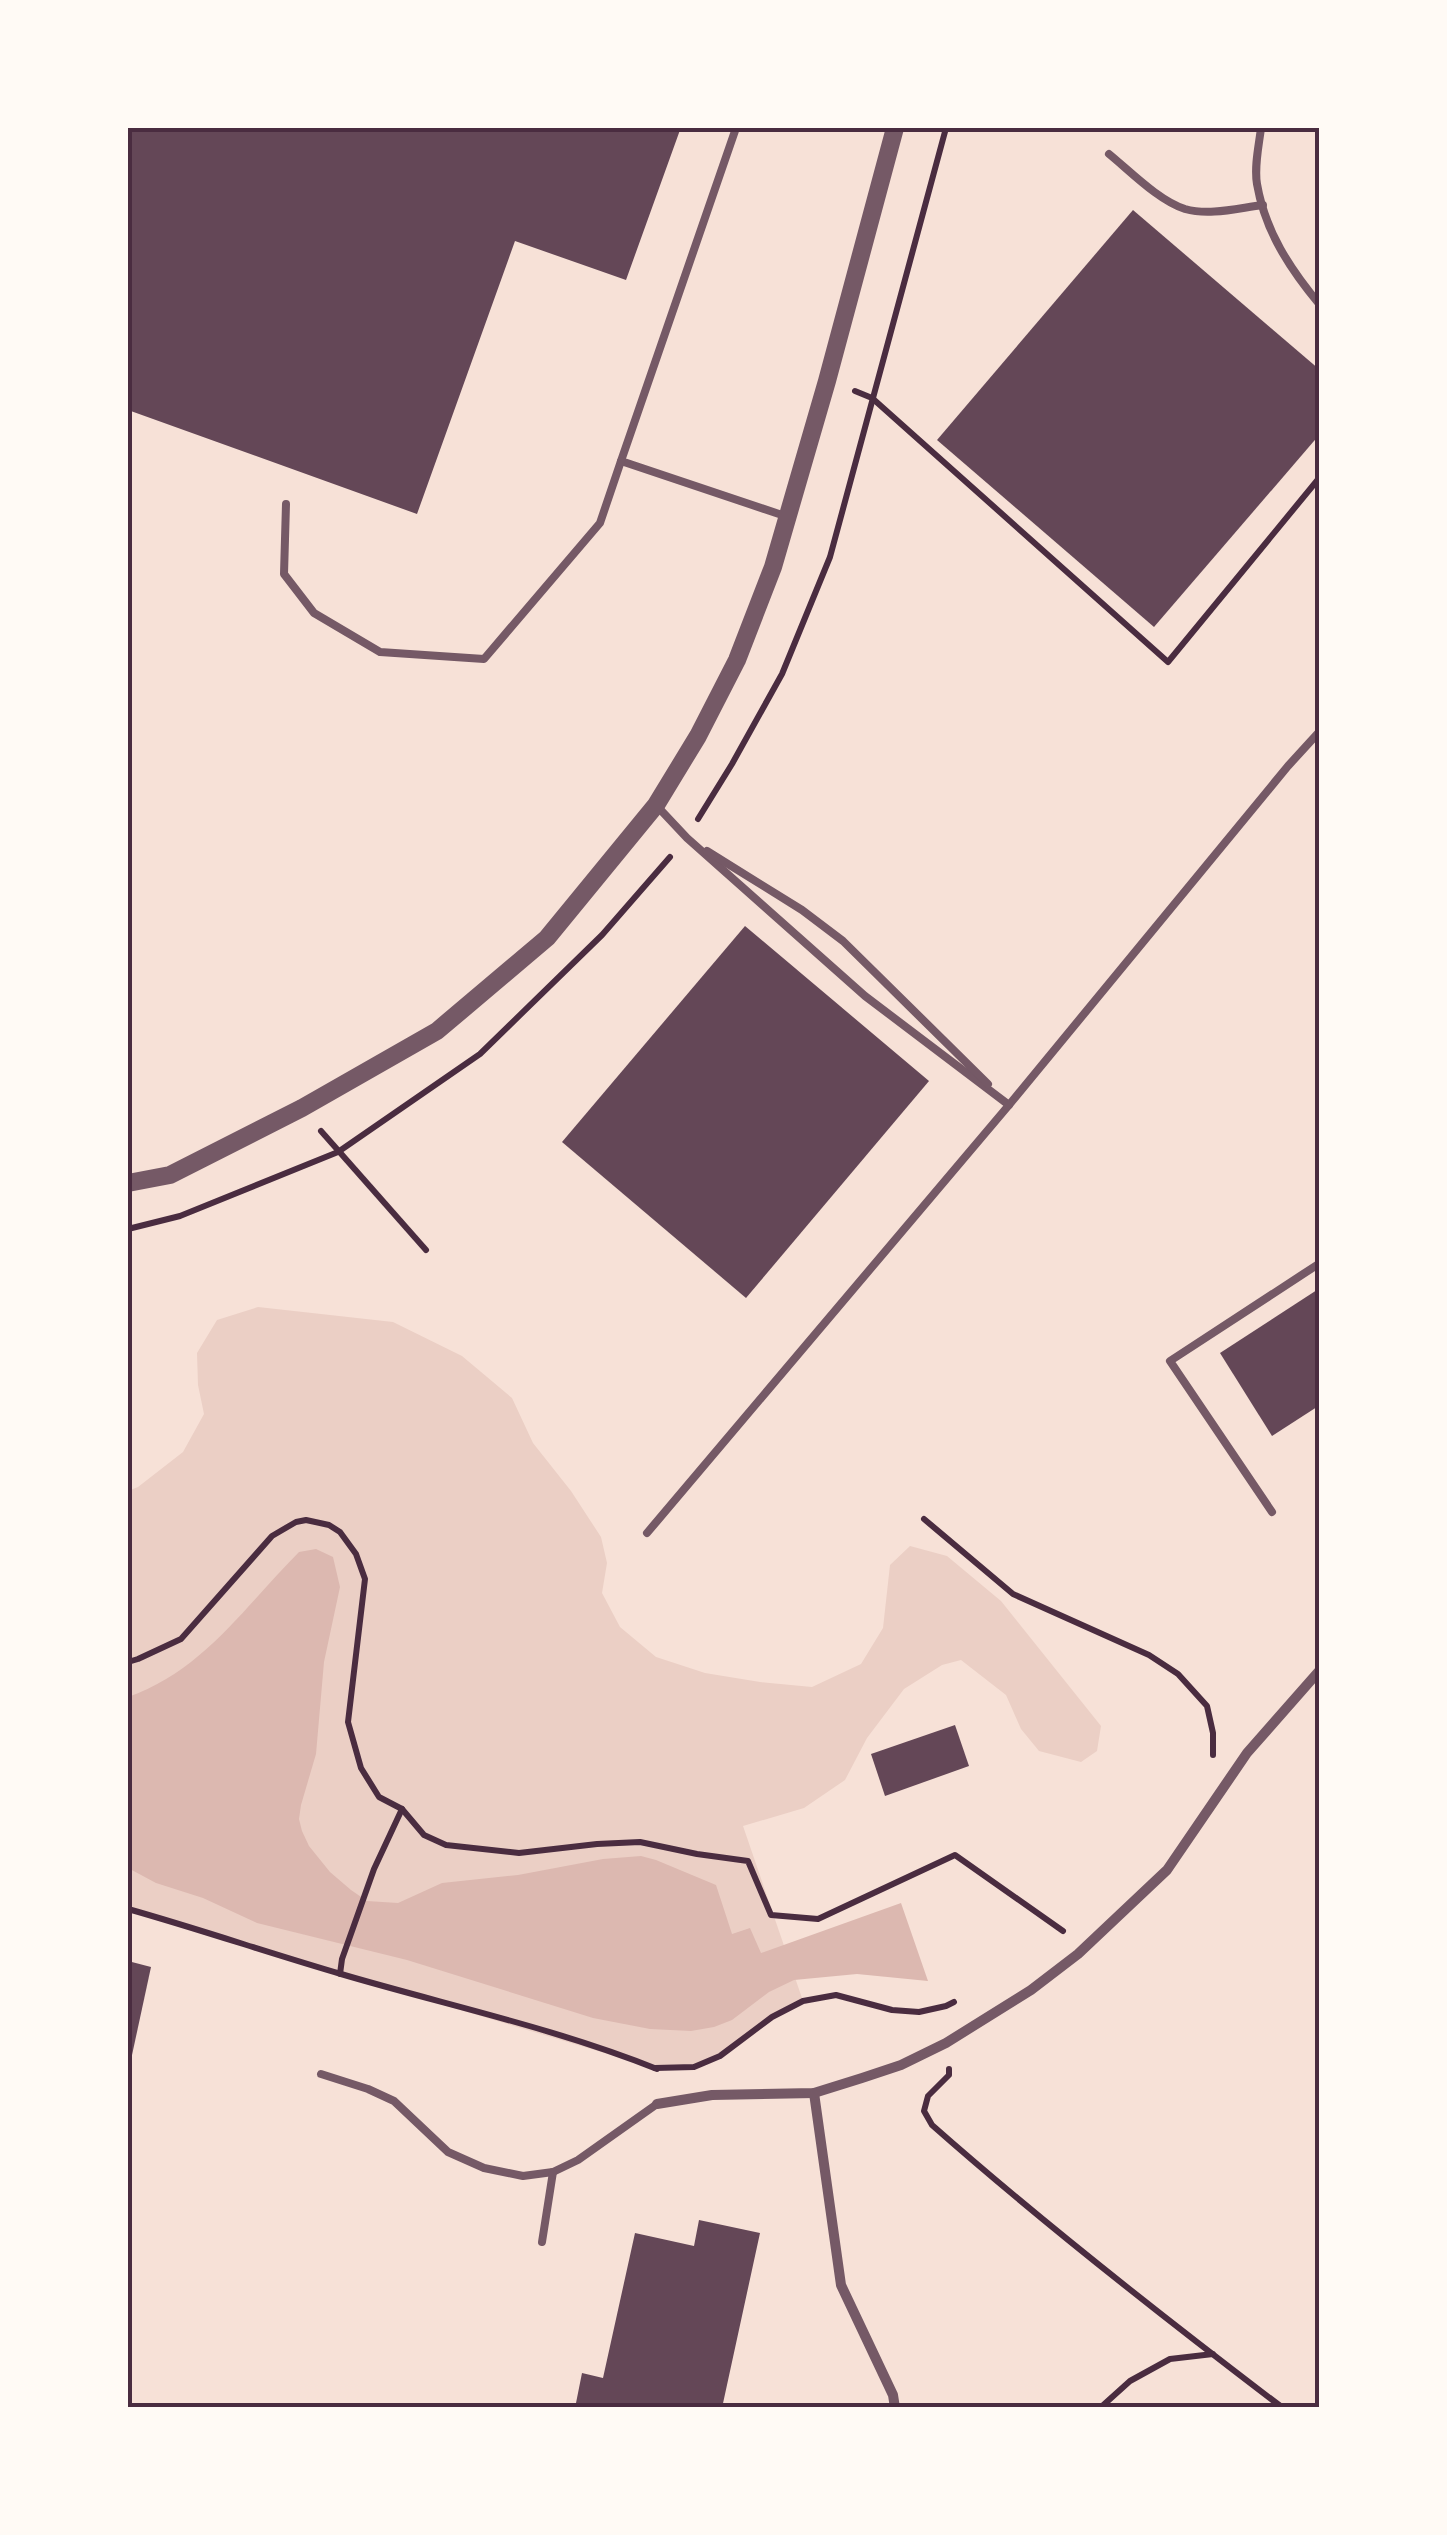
<svg xmlns="http://www.w3.org/2000/svg" width="1447" height="2535" viewBox="0 0 1447 2535" font-family="Barlow,sans-serif">
<style>
.green{fill:#ebcfc5}
.water{fill:#dcb8b0}
.building{fill:#644757}
.lines{fill:none;stroke-linecap:round;stroke-linejoin:round}
.path{stroke:#4a2c40;stroke-width:6}
.service{stroke:#755966;stroke-width:8}
.minor{stroke:#755966;stroke-width:10}
.tertiary{stroke:#755966;stroke-width:18}
.neatline{fill:none;stroke:#4a2c40;stroke-width:4}
</style>
<rect width="100%" height="100%" fill="#f7e1d7"/>
<polygon class="green" points="258,1307 393,1322 462,1356 512,1398 533,1443 571,1491 601,1537 607,1563 602,1593 620,1627 656,1657 705,1673 760,1682 812,1687 861,1664 883,1628 890,1565 910,1546 947,1556 1001,1601 1101,1726 1097,1751 1081,1762 1039,1751 1021,1729 1006,1695 961,1660 942,1665 904,1689 867,1738 845,1780 804,1808 743,1826 803,2001 772,2017 720,2056 694,2067 655,2068 128,1911 128,1491 138,1487 183,1452 204,1414 198,1385 197,1353 217,1320"/>
<path class="water" d="M316,1549L333,1557L340,1587L324,1662L316,1754L301,1805L299,1819L302,1831L309,1846L330,1872L351,1890L367,1901L398,1903L442,1883L518,1875L603,1859L641,1856L656,1860L716,1885L732,1934L750,1928L761,1953L901,1903L928,1981L857,1974L794,1980L769,1992L732,2020L714,2027L691,2031L650,2029L593,2018L407,1960L257,1923L203,1898L156,1883L128,1868V1697C203,1671 245,1606 299,1552Z"/>
<g class="building">
<polygon points="128,128 672,128 680,130 626,280 515,241 417,514 128,410"/>
<polygon points="1133,210 1320,370 1320,434 1154,627 937,440"/>
<polygon points="745,926 929,1081 746,1298 562,1142"/>
<polygon points="1320,1288 1320,1405 1272,1436 1220,1353"/>
<polygon points="955,1725 969,1766 885,1796 871,1754"/>
<polygon points="128,1961 151,1967 129,2069 128,2068"/>
<polygon points="699,2220 760,2233 722,2408 575,2408 582,2373 603,2378 635,2233 694,2246"/>
</g>
<g class="lines">
<g class="path">
<polyline points="855,391 872,398 1168,662 1320,477"/>
<polyline points="698,819 732,764 782,674 830,557 946,128"/>
<polyline points="321,1131 426,1250"/>
<polyline points="128,1229 180,1216 338,1152 480,1054 602,935 670,857"/>
<polyline points="924,1519 1013,1594 1149,1655 1178,1674 1207,1706 1213,1733 1213,1755"/>
<polyline points="128,1662 138,1659 181,1639 272,1536 296,1522 306,1520 329,1525 340,1532 356,1554 365,1579 348,1722 361,1768 379,1797 402,1809 374,1869 342,1959 340,1974"/>
<polyline points="402,1809 424,1835 446,1845 519,1853 597,1844 640,1842 697,1854 748,1861 771,1915 818,1919 955,1855 1063,1931"/>
<path d="M128,1909C199,1929 269,1953 341,1974C446,2005 555,2028 657,2069"/>
<polyline points="655,2068 694,2067 720,2056 772,2017 803,2001 836,1995 892,2010 919,2012 946,2006 954,2002"/>
<path d="M949,2069V2075L928,2096L924,2111L932,2125C1044,2224 1163,2317 1283,2408"/>
<polyline points="1100,2408 1130,2381 1170,2359 1213,2354"/>
</g>
<g class="service">
<polyline points="736,128 621,461 788,517"/>
<path d="M1261,128C1259,145 1254,166 1257,184C1265,231 1290,269 1320,305"/>
<path d="M1109,154C1130,171 1159,201 1185,209C1210,216 1238,208 1263,205"/>
<polyline points="286,504 284,574 314,613 380,652 484,659 600,523 621,461"/>
<polyline points="656,805 687,838 865,996 1009,1105"/>
<polyline points="707,851 802,910 843,941 988,1084"/>
<polyline points="1272,1512 1170,1361 1320,1263"/>
<polyline points="647,1533 1009,1105 1288,766 1320,731"/>
<polyline points="321,2074 368,2089 394,2101 448,2152 484,2168 523,2176 553,2172 578,2160 657,2104"/>
<polyline points="542,2242 553,2172"/>
</g>
<g class="minor">
<polyline points="814,2093 841,2285 893,2395 895,2408"/>
<polyline points="657,2104 712,2095 814,2093 862,2078 901,2065 946,2043 1031,1990 1078,1954 1167,1870 1247,1753 1320,1670"/>
</g>
<polyline class="tertiary" points="128,1183 170,1175 302,1108 437,1031 547,938 656,805 698,736 737,660 773,567 827,381 895,128"/>
</g>
<rect width="1447" height="2535" fill="none" stroke="#fffaf5" stroke-width="260"/>
<rect x="130" y="130" width="1187" height="2275" class="neatline"/>
</svg>
